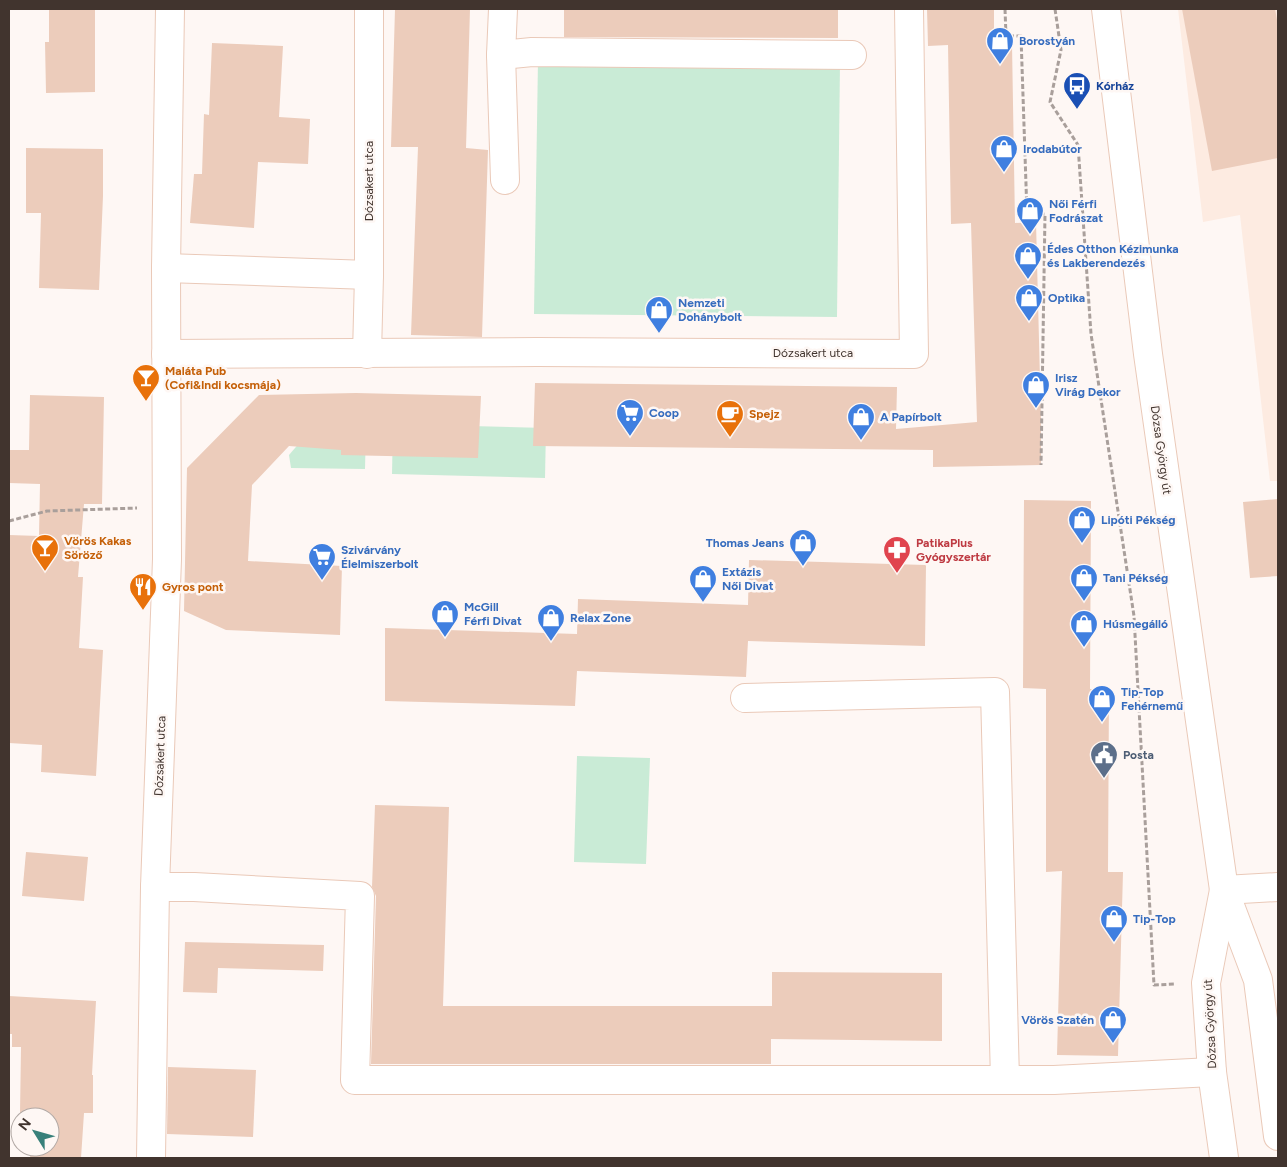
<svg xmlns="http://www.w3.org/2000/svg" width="1287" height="1167" viewBox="0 0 1287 1167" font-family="Figtree,sans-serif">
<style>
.medical{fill:#fdebe1}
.green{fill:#c9ebd6}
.building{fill:#ecccbb}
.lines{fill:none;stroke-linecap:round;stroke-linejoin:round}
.minor-casing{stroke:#eac9b8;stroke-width:30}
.path{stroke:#a99f9b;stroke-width:3;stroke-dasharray:5 2.5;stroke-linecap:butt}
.minor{stroke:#fff;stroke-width:28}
.labels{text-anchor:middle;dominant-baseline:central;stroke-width:5;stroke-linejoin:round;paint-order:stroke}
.shop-label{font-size:12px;font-weight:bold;fill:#366cbe;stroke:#fef7f4;text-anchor:start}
.transit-label{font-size:12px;font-weight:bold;fill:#164399;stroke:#fef7f4;text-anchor:start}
.street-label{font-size:12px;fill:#41342e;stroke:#fef7f4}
.food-label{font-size:12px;font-weight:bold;fill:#c56008;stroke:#fef7f4;text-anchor:start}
.health-label{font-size:12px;font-weight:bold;fill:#be3a42;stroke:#fef7f4;text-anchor:start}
.service-label{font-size:12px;font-weight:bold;fill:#4e5e75;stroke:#fef7f4;text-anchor:start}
</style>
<rect width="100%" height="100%" fill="#fef7f4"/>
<polygon class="medical" points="1178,9 1278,9 1278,481 1270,481 1240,215 1203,222"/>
<g class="green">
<polygon points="538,60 840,63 837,317 534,314"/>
<polygon points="393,424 546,428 545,478 392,474"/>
<polygon points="314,426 366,427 365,469 291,468 289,455"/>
<polygon points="577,756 650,758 646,864 574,862"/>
</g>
<g class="building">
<polygon points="49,9 95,9 95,92 46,93 45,42 49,42"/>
<polygon points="395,9 470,9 466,148 488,150 482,337 411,335 418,147 391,147"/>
<polygon points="564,9 838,9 838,38 564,37"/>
<polygon points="927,9 994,9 994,44 1012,44 1015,223 1036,222 1041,419 1041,465 933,467 933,450 533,446 535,383 897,387 896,429 977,422 971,223 951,224 948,45 928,46"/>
<polygon points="1182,9 1275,9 1278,25 1278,158 1212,171"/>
<polygon points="212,43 283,46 279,117 310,119 308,164 258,162 254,228 190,223 194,174 202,174 204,114 209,115"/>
<polygon points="26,148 103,149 103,196 99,290 39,288 41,213 26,213"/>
<polygon points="356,393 481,396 478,458 341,455 341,450 289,446 252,485 248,561 342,566 340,635 226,630 184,611 187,468 259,395"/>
<polygon points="30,395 104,397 102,504 84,504 78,577 83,577 79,648 103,650 96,776 41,772 42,745 9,743 9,535 39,536 40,484 9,483 9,450 29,450"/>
<polygon points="1278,499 1278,576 1250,578 1243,502"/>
<polygon points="1024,500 1091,501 1090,689 1109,689 1108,872 1123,872 1118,1056 1057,1055 1062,871 1046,872 1046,689 1023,688"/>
<polygon points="749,560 926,565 925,646 748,641 746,677 577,671 575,706 385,701 385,628 577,634 578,599 748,605"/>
<polygon points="375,805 449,807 443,1006 772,1006 772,972 942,973 942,1041 771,1039 771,1064 371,1064 376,896 372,887"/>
<polygon points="26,852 88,857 84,901 22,896"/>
<polygon points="185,942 324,945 323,971 218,968 217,993 183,992"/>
<polygon points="9,996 96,1001 92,1075 93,1075 93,1113 84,1113 81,1158 30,1158 31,1147 50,1147 50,1117 33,1117 33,1113 20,1113 21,1047 12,1047 12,1034 9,1034"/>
<polygon points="168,1067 256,1070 253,1137 167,1134"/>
</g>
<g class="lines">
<defs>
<g id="minor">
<polyline points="503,9 501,55 532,52 852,55"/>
<polyline points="1106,9 1148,354 1224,890 1258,980 1278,1136"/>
<polyline points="501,55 505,180"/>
<polyline points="166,268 369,275"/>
<polyline points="166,354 537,352 914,354 909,9"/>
<polyline points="367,354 369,275 369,9"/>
<polyline points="745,698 995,692 1005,1080"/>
<polyline points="155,887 194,887 360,896 355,1080 1054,1080 1212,1072"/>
<polyline points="1224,890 1278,887"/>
<polyline points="151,1158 155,887 167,559 166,268 170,9"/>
<polyline points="1224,1158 1212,1072 1206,983 1224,890"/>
</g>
</defs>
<use href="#minor" class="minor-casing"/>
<g class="path">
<polyline points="1005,9 1006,36 1021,36 1027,214 1045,214 1041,465"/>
<polyline points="1055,9 1061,50 1050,102 1078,145 1091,334 1134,616 1154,985 1175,984"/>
<polyline points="9,521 47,511 137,508"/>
</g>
<use href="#minor" class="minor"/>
</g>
<defs>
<symbol id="shop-pin" viewBox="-11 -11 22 30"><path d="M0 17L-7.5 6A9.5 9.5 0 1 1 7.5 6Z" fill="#3f7fe0" stroke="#fef7f4"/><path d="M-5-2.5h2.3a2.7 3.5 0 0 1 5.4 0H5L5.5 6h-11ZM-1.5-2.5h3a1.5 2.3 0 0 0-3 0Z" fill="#fff"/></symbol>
<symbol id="bus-pin" viewBox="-11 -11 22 30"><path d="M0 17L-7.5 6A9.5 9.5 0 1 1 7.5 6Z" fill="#1a4fb4" stroke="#fef7f4"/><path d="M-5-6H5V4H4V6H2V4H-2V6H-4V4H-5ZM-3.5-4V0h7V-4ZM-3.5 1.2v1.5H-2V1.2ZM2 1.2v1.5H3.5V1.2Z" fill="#fff"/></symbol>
<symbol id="bar-pin" viewBox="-11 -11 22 30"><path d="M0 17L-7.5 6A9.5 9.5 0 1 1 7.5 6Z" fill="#e8710a" stroke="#fef7f4"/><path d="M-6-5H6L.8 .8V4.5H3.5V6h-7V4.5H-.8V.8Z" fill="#fff"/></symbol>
<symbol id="supermarket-pin" viewBox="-11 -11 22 30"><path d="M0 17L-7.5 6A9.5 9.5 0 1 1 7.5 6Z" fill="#3f7fe0" stroke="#fef7f4"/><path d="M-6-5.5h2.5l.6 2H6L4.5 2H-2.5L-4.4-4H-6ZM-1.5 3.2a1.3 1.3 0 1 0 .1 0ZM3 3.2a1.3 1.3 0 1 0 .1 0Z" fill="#fff"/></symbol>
<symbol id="cafe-pin" viewBox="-11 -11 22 30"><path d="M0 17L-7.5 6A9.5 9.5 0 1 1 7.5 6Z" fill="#e8710a" stroke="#fef7f4"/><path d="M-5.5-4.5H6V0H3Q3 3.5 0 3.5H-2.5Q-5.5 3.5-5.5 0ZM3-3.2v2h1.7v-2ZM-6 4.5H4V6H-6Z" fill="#fff"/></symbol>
<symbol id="pharmacy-pin" viewBox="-11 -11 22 30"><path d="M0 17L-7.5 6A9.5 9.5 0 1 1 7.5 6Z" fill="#e0444e" stroke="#fef7f4"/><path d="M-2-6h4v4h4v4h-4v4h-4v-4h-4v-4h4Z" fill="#fff"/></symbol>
<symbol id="restaurant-pin" viewBox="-11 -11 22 30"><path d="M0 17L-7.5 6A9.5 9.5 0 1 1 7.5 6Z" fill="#e8710a" stroke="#fef7f4"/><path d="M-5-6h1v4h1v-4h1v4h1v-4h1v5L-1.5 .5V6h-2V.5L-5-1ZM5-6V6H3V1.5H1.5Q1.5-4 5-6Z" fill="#fff"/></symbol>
<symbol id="civic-pin" viewBox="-11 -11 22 30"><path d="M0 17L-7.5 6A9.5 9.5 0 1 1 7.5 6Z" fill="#5c6f8a" stroke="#fef7f4"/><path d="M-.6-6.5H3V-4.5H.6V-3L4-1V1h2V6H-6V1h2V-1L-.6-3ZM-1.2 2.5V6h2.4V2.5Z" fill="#fff"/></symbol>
</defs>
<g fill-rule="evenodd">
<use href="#shop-pin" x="984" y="25" width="32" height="43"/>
<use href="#bus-pin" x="1061" y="70" width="32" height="43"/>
<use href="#shop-pin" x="988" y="133" width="32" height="43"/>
<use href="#shop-pin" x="1014" y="195" width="32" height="43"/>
<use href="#shop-pin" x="1012" y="240" width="32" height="43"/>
<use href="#shop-pin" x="1013" y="282" width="32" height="43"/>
<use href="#shop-pin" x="643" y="294" width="32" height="43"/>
<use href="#bar-pin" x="130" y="362" width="32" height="43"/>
<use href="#shop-pin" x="1020" y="369" width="32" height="43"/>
<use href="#supermarket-pin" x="614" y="397" width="32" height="43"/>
<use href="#cafe-pin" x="714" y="398" width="32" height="43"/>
<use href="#shop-pin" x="845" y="401" width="32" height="43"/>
<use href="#shop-pin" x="1066" y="504" width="32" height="43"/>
<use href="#shop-pin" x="787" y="527" width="32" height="43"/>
<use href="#bar-pin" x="29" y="532" width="32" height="43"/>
<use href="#pharmacy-pin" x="881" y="534" width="32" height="43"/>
<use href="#supermarket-pin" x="306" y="541" width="32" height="43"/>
<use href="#shop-pin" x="1068" y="562" width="32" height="43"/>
<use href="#shop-pin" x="687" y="563" width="32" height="43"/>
<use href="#restaurant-pin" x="127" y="571" width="32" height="43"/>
<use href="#shop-pin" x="429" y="598" width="32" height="43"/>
<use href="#shop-pin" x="535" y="602" width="32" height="43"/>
<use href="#shop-pin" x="1068" y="608" width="32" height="43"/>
<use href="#shop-pin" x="1086" y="683" width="32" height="43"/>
<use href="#civic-pin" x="1088" y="739" width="32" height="43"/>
<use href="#shop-pin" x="1098" y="903" width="32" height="43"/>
<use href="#shop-pin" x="1097" y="1004" width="32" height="43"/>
</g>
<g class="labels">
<g class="shop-label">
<text x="1019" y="41">Borostyán</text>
<text x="1023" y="149">Irodabútor</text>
<text x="1049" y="204">Női Férfi<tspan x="1049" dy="14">Fodrászat</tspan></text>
<text x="1047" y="249">Édes Otthon Kézimunka<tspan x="1047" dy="14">és Lakberendezés</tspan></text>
<text x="1048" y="298">Optika</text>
<text x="678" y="303">Nemzeti<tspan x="678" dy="14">Dohánybolt</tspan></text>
<text x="1055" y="378">Irisz<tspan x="1055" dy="14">Virág Dekor</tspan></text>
<text x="649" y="413">Coop</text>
<text x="880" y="417">A Papírbolt</text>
<text x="1101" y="520">Lipóti Pékség</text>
<text x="784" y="543" text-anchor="end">Thomas Jeans</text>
<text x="341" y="550">Szivárvány<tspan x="341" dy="14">Élelmiszerbolt</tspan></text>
<text x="722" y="572">Extázis<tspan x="722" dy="14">Női Divat</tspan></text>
<text x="1103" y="578">Tani Pékség</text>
<text x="464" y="607">McGill<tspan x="464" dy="14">Férfi Divat</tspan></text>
<text x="570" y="618">Relax Zone</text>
<text x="1103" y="624">Húsmegálló</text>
<text x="1121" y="692">Tip-Top<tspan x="1121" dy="14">Fehérnemű</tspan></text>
<text x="1133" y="919">Tip-Top</text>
<text x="1094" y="1020" text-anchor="end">Vörös Szatén</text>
</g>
<g class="transit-label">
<text x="1096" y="86">Kórház</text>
</g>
<g class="street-label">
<text transform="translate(369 181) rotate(-90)">Dózsakert utca</text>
<text x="813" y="353">Dózsakert utca</text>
<text transform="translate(1161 450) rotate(82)">Dózsa György út</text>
<text transform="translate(160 756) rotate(-88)">Dózsakert utca</text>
<text transform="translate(1210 1024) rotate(-93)">Dózsa György út</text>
</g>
<g class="food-label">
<text x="165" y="371">Maláta Pub<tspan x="165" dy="14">(Cofi&amp;Indi kocsmája)</tspan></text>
<text x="749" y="414">Spejz</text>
<text x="64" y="541">Vörös Kakas<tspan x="64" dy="14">Söröző</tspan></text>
<text x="162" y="587">Gyros pont</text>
</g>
<g class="health-label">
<text x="916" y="543">PatikaPlus<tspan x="916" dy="14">Gyógyszertár</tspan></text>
</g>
<g class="service-label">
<text x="1123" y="755">Posta</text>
</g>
</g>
<rect width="1287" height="1167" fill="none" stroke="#41342e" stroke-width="20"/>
<g transform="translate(35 1132) rotate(307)"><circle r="24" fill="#fef7f4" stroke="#b2a9a5"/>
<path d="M0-4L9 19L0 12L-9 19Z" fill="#38807a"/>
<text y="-8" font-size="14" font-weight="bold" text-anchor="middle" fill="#41342e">N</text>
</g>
</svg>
